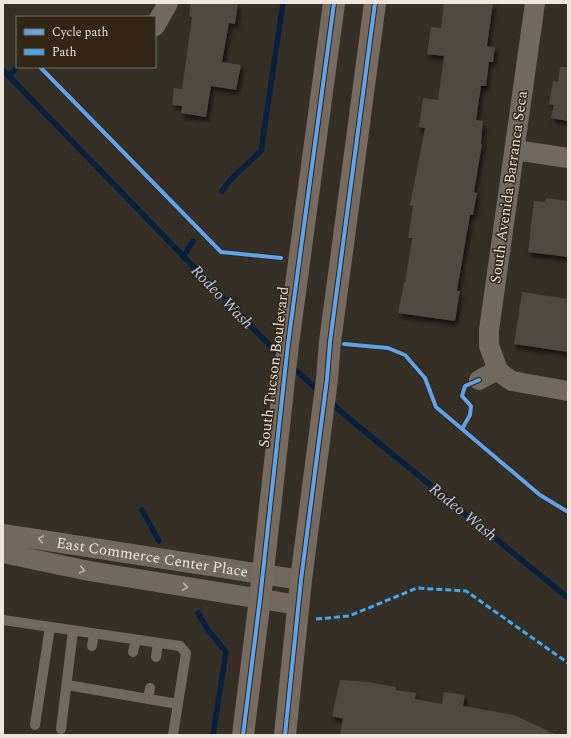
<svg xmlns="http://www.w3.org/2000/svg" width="571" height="738" viewBox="0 0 571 738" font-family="Spectral,serif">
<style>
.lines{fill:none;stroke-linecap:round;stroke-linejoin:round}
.stream{stroke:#08203f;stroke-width:5.5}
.building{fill:#4f4942;filter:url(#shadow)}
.service{stroke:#726a5e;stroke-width:10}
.minor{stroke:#726a5e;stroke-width:20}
.secondary{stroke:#766b5e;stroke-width:22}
.quiet{stroke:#3fa9f5;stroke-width:3;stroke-dasharray:6 3;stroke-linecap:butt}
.cycleway-casing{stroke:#322616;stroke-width:6}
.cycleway{stroke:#60a3ed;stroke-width:4}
.oneway{stroke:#bcb4aa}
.labels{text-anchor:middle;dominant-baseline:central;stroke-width:3;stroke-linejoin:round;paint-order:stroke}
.street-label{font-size:15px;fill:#eee6dc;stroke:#322616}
.water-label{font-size:16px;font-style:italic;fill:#b0cdf4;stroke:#322616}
</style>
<defs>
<filter id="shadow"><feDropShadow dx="2.5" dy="4.5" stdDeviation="2" flood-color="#0009"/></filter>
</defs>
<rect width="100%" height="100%" fill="#362f26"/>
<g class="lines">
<g class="stream">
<polyline points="3,70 281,357"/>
<polyline points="8,76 18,67"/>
<polyline points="222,191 231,179 261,151 283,3"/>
<polyline points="183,257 193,241"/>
<polyline points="291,366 320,392"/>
<polyline points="330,402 346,416 568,598"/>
<polyline points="142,510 159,541"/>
<polyline points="198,613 208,630 226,652 213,735"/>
</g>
</g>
<g class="building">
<polygon points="191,3 238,3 235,24 229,23 222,62 241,65 236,90 211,86 206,117 181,113 182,106 172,105 174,88 182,89 192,17 189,16"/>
<polygon points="444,3 493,3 487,46 495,47 493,62 489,62 486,86 481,86 476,120 483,121 481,144 482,144 474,192 477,193 473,215 470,215 457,291 460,291 455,321 398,313 404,283 405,283 412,238 408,238 413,206 410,205 425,128 419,127 423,98 438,100 444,56 427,54 431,27 441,28"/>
<polygon points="560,67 568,67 568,121 551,118 554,105 549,104 553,81 558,82"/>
<polygon points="546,198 568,201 568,257 528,252 534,201 545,202"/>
<polygon points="522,292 568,299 568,352 514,344"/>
<polygon points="340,680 368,682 396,687 396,690 416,693 415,699 442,704 444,692 465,695 463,706 514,715 557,735 340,735 343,719 332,716"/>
</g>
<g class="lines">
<g class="service">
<polyline points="3,620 180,646 186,653 173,735"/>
<polyline points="92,646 94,634"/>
<polyline points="133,652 136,640"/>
<polyline points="156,657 158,643"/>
<polyline points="67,685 178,704"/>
<polyline points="148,699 150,688"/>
<polyline points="35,725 50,627"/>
<polyline points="61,729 73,631"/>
</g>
<g class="minor">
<polyline points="535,3 489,330 489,346 498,370 503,375 512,381 568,391"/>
<polyline points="155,26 168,3"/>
<polyline points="515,150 568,158"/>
<polyline points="479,380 498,370"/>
<path id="s1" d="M3,534L301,580"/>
<polyline points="3,553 89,571 298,605"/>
</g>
<g class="secondary">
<polyline points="243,735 260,599 288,344 334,3"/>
<polyline points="285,735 301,580 327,379 330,342 375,3"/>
</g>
<polyline class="quiet" points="316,619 349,616 417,588 466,591 568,663"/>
<defs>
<g id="cycleway">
<polyline points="40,67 221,252 281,258"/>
<polyline points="344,344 388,348 405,355 425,378 436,407 540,495 568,512"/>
<polyline points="462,429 470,415 471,406 462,396 465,386 479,380"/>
<polyline points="243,735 260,599 288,344 334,3"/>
<polyline points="285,735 301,580 327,379 330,342 375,3"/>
</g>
</defs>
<use href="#cycleway" class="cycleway-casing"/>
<use href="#cycleway" class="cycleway"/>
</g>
<defs><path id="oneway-chevron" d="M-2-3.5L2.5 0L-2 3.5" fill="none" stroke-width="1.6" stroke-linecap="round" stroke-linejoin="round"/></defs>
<g class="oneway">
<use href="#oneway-chevron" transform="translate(41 539) rotate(-171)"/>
<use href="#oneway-chevron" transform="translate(82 570) rotate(12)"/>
<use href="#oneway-chevron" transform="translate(185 587) rotate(9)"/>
</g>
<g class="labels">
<g class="street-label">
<text transform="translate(509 187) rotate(-82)">South Avenida Barranca Seca</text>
<text transform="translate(274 367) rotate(-83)">South Tucson Boulevard</text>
<text stroke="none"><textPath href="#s1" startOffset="151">East Commerce Center Place</textPath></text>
</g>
<g class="water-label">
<text transform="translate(222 297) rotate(46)">Rodeo Wash</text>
<text transform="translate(463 512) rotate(39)">Rodeo Wash</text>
</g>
</g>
<rect width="571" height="738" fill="none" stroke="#eee6dc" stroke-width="8"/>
<rect x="16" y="16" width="140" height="52" fill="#322616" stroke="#7d7365"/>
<rect x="24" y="29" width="20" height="6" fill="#60a3ed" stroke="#7d7365"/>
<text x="52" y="36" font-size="12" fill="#eee6dc">Cycle path</text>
<rect x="24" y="49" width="20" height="6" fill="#3fa9f5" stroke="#7d7365"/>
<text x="52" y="56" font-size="12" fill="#eee6dc">Path</text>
</svg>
